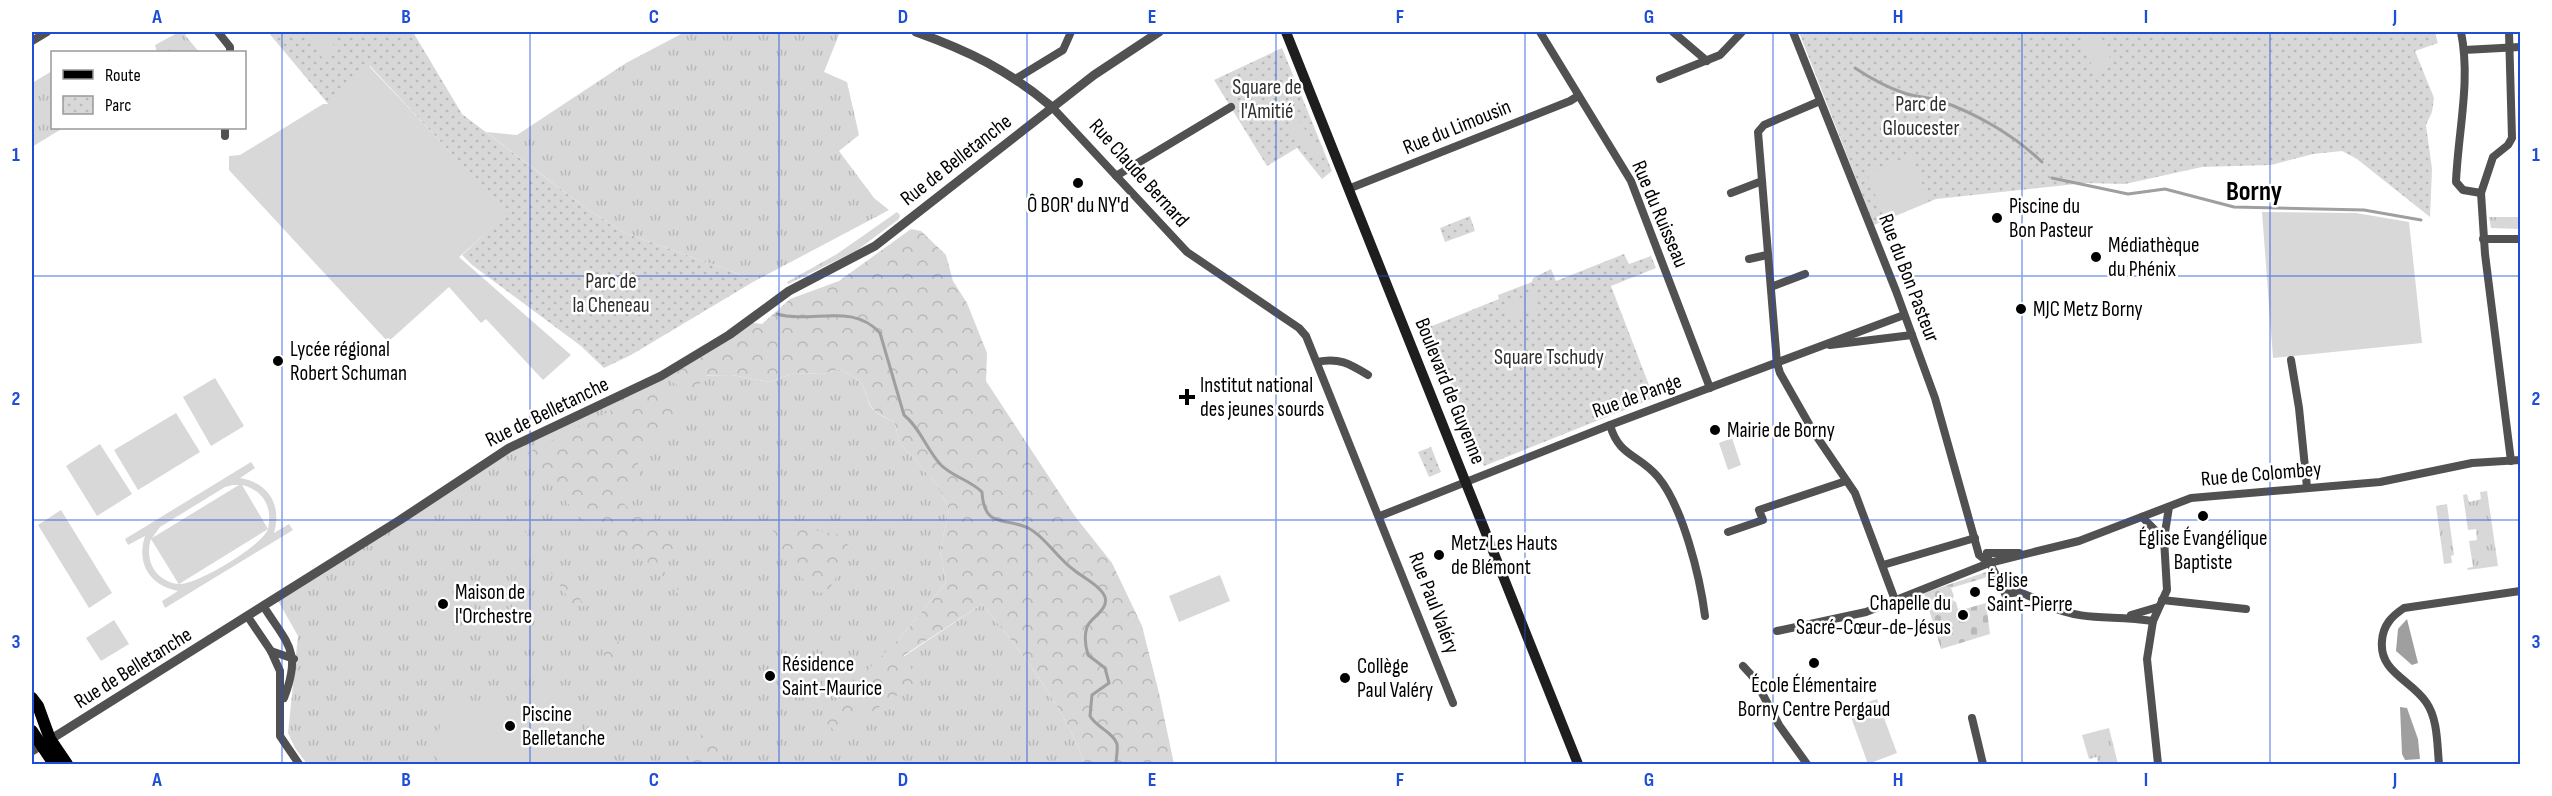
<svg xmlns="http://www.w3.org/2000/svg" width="2552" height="796" viewBox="0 0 2552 796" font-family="'Sofia Sans Condensed',sans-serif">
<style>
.grass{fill:url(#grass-tufts)}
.forest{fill:url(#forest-crowns)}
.cemetery{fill:url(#cemetery-stones)}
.park{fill:url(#park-dots)}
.garden{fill:#d8d8d8;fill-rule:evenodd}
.water{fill:#9f9f9f}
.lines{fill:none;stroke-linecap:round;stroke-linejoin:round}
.stream{stroke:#9f9f9f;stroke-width:3}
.minor{stroke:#515151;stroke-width:8}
.tertiary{stroke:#515151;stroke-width:9}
.secondary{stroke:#1e1e1e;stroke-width:10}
.primary{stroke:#000;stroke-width:12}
.grid{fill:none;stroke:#1d4ed8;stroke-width:1.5;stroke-opacity:0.55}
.poi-dot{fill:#000;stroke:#fff;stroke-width:2}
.labels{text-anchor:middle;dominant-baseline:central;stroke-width:5;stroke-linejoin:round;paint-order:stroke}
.park-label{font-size:21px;fill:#2f2f2f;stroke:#fff}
.street-label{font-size:21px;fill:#000;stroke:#fff}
.poi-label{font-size:21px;fill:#000;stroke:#fff;text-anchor:start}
.district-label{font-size:27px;font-weight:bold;fill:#000;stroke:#fff}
.neatline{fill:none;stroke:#1d4ed8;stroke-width:2}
.grid-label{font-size:20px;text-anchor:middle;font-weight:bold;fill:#1d4ed8}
</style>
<defs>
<pattern id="grass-tufts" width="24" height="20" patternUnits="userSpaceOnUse" patternTransform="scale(1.5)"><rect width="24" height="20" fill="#d8d8d8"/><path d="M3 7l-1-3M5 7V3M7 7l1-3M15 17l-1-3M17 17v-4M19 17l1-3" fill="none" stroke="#b8b8b8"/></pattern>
<pattern id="forest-crowns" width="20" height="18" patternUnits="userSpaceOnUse" patternTransform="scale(1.5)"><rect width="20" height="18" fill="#d8d8d8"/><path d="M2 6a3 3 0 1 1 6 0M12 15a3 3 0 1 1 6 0" fill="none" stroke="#b8b8b8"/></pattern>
<pattern id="cemetery-stones" width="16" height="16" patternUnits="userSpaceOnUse" patternTransform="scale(1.5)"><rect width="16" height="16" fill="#d8d8d8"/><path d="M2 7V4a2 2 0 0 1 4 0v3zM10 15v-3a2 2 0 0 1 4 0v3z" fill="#b8b8b8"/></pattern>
<pattern id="park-dots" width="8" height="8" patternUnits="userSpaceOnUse" patternTransform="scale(1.5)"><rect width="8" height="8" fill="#d8d8d8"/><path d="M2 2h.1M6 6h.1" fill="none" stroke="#b8b8b8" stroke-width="1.8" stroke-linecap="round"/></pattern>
</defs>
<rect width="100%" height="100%" fill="#fff"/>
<g class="grass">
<polygon points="179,32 189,32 185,35 199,52 157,52 155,45"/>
<polygon points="685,32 840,32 824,72 847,82 859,135 839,151 874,198 889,210 753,282 739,274 625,233 587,209 486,132 517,135 626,63"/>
<polygon points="52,71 52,128 63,128 32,147 32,83"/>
<polygon points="897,212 900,215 899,219 856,251 788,284 787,282 837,254"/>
<polygon points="2489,217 2520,217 2520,229 2491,228"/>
<path d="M840,369C845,372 852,375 857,379C874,393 857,409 894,421L900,443L939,487L949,510L940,551L946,583L899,639L838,733L918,681L903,657L982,604C1023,654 1062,703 1085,764H307L295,748L288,733L298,636L277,599L469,472L661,376L732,375L770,382L794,373L823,374Z"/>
<polygon points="2487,491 2498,566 2468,570 2467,568 2473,567 2469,541 2477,540 2476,529 2468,530 2463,495 2467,494 2469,502 2481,499 2480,492"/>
<polygon points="2447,504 2454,555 2451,556 2452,563 2444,564 2436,506"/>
<polygon points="2109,728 2118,764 2098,764 2097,757 2089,759 2082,735"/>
</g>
<g class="forest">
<path d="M911,229L921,231L946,255L953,281L967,303L987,353L986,381L1074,515L1112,563L1142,626L1159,693L1174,764H1085C1062,703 1023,654 982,604L903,656L919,681L838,734L820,717L899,639L946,583L940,551L949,510L939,487L900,443L894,421C858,409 874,393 857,379C852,375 845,372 840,369L823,374L794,373L770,382L732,375H707L692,393L661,376L746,322L762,324L790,299L839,281Z"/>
<path d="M659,386L683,416C659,444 630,432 640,482L621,501L633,513L643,503L677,552L662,569L700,614L600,520L595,525L580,518L527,453Z"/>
<polygon points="517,524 548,554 585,606 574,606"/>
<polygon points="788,526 837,534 852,549 830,588 819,594 791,568 771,527"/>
<polygon points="598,629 620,643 635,663 626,667 604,652"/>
<polygon points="708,733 724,750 717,764 688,764 691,739"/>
</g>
<polygon class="cemetery" points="1989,571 1991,576 1951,588 1954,596 1952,600 1956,602 1961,621 1967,619 1965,609 1986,603 1990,634 1941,649 1924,593"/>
<g class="park">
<polygon points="268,32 413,32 462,114 587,209 625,233 739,274 753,282 631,355 604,368 581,346 472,265 462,255 507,213 370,66 329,105"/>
<polygon points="1799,32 2435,32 2438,43 2415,51 2434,98 2432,112 2426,125 2432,169 2430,217 2357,159 2342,151 2313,154 2271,165 2202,167 2125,184 2085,183 1936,199 1874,225"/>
<polygon points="1282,48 1332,171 1322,179 1297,148 1267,166 1214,80"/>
<polygon points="1470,216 1475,231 1445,242 1440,228"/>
<polygon points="1624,254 1629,264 1651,256 1656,268 1611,286 1654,398 1484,466 1426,320 1429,319 1432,326 1499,299 1498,295 1532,282 1533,278 1551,269 1556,281"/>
<polygon points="1431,447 1441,472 1429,477 1418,452"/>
</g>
<g class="garden">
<polygon points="311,32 324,32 337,49 323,59 306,35"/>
<polygon points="2100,34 2113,65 2095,73 2082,42"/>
<polygon points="369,66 508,213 459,257 571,355 543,380 486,319 481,323 449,287 388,342 229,170 229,156 240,155 323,104 329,104"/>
<polygon points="1298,120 1323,153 1315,160 1289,127"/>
<polygon points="1912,156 1929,202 1884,219 1867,173"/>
<polygon points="2262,212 2356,213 2409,222 2422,343 2273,358"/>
<polygon points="1533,293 1539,308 1511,319 1505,304"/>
<polygon points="215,378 244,426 211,446 183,397"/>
<polygon points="176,413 200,452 138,490 114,450"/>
<polygon points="1732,438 1741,465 1728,470 1719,443"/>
<polygon points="100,444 132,494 97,516 66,466"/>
<path d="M251,462L255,468L240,478C269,483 282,505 274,533L289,524L293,530L165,608L162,601L178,591C150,585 136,564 145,536L128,545L125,539ZM233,485H239L152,538L160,527L225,487ZM242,485C263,490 273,507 268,529ZM268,529C262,546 197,585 179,584ZM151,539L178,583V584C156,581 144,561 151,539Z"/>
<polygon points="61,510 112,593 89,608 38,525"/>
<polygon points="1220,575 1230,601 1179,622 1169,596"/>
<polygon points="114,620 129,644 101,661 86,638"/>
<polygon points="551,679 605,764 441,764 435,756 441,719 463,704 467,709 473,705 504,710"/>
<polygon points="1877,699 1897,753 1868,764 1848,709"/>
</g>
<g class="water">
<polygon points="2407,619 2418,663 2412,665 2396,651 2398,629"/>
<polygon points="2400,707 2407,708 2418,739 2420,759 2405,760 2402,754"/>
</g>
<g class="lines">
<g class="stream">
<path d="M1855,68C1870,78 1886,87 1904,93C1915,97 1928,97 1940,101C1976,113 2015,136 2042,162"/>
<polyline points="2052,178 2128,194 2165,189 2234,207 2364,210 2421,220"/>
<path d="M777,314C812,324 852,302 880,333L904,415C921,429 926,449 941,465C953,477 970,480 982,492C984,530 1006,516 1030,529C1046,538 1058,559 1074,570C1082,577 1101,586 1105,597C1109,610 1090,618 1087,627C1084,636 1085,645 1088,655L1105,668L1109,683L1092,695L1090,716C1097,728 1113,732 1117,744C1118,750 1116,758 1116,764"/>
</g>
<g class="minor">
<polyline points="218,32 230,47 230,52"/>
<polyline points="1540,32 1631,181 1710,388"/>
<polyline points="1673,32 1707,61"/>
<polyline points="1793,32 1896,291 1935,398 1979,555 1989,563"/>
<path d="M2461,32C2471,81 2458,132 2456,182L2463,190L2481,193"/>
<polyline points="2509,32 2512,138 2508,145 2493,157 2481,193 2485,254 2511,461"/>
<polyline points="32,41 47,32"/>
<polyline points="2464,50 2520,47"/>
<polyline points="1017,78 1063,50 1071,32"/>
<polyline points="1660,79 1720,55 1742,32"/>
<polyline points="1820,101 1764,125 1758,132 1777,363 1780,373 1813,431 1855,493 1895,600"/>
<polyline points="1052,107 1187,252 1299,328 1306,336 1453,703"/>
<polyline points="225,136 225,128"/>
<polyline points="1116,176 1231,107"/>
<polyline points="1348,189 1570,101 1578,96"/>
<polyline points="1731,193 1762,181"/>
<polyline points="2483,239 2520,239"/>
<polyline points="1749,259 1767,255"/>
<polyline points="1771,287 1805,274"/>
<polyline points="1830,345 1912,335"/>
<polyline points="2291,360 2299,408 2307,487"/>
<path d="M1317,362C1339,357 1350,364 1368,375"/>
<path d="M1610,425C1619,457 1639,454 1658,477C1683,507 1700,577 1705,616"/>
<polyline points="1380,516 1610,425 1904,315"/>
<polyline points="2142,517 2164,539"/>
<polyline points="1728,532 1763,520 1759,510 1846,481"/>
<path d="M1987,553C1989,568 2001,579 2005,594L2019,592L2034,598"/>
<polyline points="1987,553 2019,553"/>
<polyline points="1883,565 1975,538"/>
<polyline points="2162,600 2246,609"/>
<path d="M2046,605C2088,623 2111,614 2153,621"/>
<path d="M264,607C288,645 302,651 284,698"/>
<polyline points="2131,615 2158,607"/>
<polyline points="248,617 271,651 280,671 280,736 299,764"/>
<polyline points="1777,631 1866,612 1989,563 2079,541 2191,498 2380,482 2472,463 2520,460"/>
<polyline points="271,651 294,659"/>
<polyline points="1743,666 1754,678 1779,725 1807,764"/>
<polyline points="1972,718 1983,764"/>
<polyline points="2158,764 2147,659 2153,621 2167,590 2164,539 2169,507"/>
<path d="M2439,764C2437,744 2438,719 2426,702C2411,680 2379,672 2382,641C2383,625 2392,616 2404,608L2520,591"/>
</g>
<g class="tertiary">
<path d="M916,32C969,51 1008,70 1052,107"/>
<polyline points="32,751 400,520 509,448 661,376 729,335 789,291 875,246 1094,75 1159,32"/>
</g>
<polyline class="secondary" points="1286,32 1578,764"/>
<g class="primary">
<polyline points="32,698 38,706 50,739 67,764"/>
<polyline points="32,731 54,764"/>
</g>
</g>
<path class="grid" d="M282,32V764M530,32V764M779,32V764M1027,32V764M1276,32V764M1525,32V764M1773,32V764M2022,32V764M2270,32V764M32,276H2520M32,520H2520"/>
<g class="poi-dot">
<circle cx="1078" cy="183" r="6"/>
<circle cx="1997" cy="218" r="6"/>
<circle cx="2096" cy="257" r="6"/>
<circle cx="2021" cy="309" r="6"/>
<circle cx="278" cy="361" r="6"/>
<path d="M1184 388h6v6h6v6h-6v6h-6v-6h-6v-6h6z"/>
<circle cx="1715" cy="430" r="6"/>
<circle cx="2203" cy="516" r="6"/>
<circle cx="1439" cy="555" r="6"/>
<circle cx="1975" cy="592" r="6"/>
<circle cx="443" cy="604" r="6"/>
<circle cx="1963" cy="615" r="6"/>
<circle cx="1814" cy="663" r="6"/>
<circle cx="770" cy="676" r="6"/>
<circle cx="1345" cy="678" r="6"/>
<circle cx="510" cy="726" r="6"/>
</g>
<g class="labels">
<g class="park-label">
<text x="1267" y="87">Square de<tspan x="1267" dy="24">l'Amitié</tspan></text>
<text x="1921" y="104">Parc de<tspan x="1921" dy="24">Gloucester</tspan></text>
<text x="611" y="281">Parc de<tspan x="611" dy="24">la Cheneau</tspan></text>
<text x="1549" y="357">Square Tschudy</text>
</g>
<g class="street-label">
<text transform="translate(1457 127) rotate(-22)">Rue du Limousin</text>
<text transform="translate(956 160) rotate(-38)">Rue de Belletanche</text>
<text transform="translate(1139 173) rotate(48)">Rue Claude Bernard</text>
<text transform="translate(1660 214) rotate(67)">Rue du Ruisseau</text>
<text transform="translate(1909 278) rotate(69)">Rue du Bon Pasteur</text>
<text transform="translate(1450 391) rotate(68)">Boulevard de Guyenne</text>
<text transform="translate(1637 396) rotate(-20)">Rue de Pange</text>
<text transform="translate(547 412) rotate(-26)">Rue de Belletanche</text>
<text transform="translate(2261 474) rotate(-5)">Rue de Colombey</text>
<text transform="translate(1434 603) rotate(69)">Rue Paul Valéry</text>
<text transform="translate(133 668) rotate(-32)">Rue de Belletanche</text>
</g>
<g class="poi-label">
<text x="1078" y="205" text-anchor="middle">Ô BOR' du NY'd</text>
<text x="2009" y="206">Piscine du<tspan x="2009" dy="24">Bon Pasteur</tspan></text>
<text x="2108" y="245">Médiathèque<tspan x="2108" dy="24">du Phénix</tspan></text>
<text x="2033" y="309">MJC Metz Borny</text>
<text x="290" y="349">Lycée régional<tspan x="290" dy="24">Robert Schuman</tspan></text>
<text x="1200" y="385">Institut national<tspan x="1200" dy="24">des jeunes sourds</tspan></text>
<text x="1727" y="430">Mairie de Borny</text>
<text x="2203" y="538" text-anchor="middle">Église Évangélique<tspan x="2203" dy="24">Baptiste</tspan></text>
<text x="1451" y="543">Metz Les Hauts<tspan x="1451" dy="24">de Blémont</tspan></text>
<text x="1987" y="580">Église<tspan x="1987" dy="24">Saint-Pierre</tspan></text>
<text x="455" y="592">Maison de<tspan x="455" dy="24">l'Orchestre</tspan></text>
<text x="1951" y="603" text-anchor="end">Chapelle du<tspan x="1951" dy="24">Sacré-Cœur-de-Jésus</tspan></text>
<text x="782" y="664">Résidence<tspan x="782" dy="24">Saint-Maurice</tspan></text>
<text x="1357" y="666">Collège<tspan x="1357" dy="24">Paul Valéry</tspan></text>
<text x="1814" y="685" text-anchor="middle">École Élémentaire<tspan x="1814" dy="24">Borny Centre Pergaud</tspan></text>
<text x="522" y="714">Piscine<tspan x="522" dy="24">Belletanche</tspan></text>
</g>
<g class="district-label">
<text x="2254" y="192">Borny</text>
</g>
</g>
<rect width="2552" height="796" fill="none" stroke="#ffffff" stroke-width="66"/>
<rect x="51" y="51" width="195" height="78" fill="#ffffff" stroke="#999999" stroke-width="1.5"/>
<rect x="63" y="70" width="30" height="9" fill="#000000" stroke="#999999" stroke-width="1.5"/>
<text x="105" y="81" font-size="18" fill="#000000">Route</text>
<rect x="63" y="96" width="30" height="18" fill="url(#park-dots)" stroke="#999999" stroke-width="1.5"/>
<text x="105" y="111" font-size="18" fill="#000000">Parc</text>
<rect x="33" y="33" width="2486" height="730" class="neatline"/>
<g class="grid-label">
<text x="157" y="23">A</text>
<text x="406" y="23">B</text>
<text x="654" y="23">C</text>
<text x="903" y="23">D</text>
<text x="1152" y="23">E</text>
<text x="1400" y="23">F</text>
<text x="1649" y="23">G</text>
<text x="1898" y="23">H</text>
<text x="2146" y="23">I</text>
<text x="2395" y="23">J</text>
<text x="16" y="161">1</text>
<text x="2536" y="161">1</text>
<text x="16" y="405">2</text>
<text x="2536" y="405">2</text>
<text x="16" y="648">3</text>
<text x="2536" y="648">3</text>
<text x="157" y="786">A</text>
<text x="406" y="786">B</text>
<text x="654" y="786">C</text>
<text x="903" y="786">D</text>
<text x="1152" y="786">E</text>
<text x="1400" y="786">F</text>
<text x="1649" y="786">G</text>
<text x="1898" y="786">H</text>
<text x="2146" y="786">I</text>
<text x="2395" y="786">J</text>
</g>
</svg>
